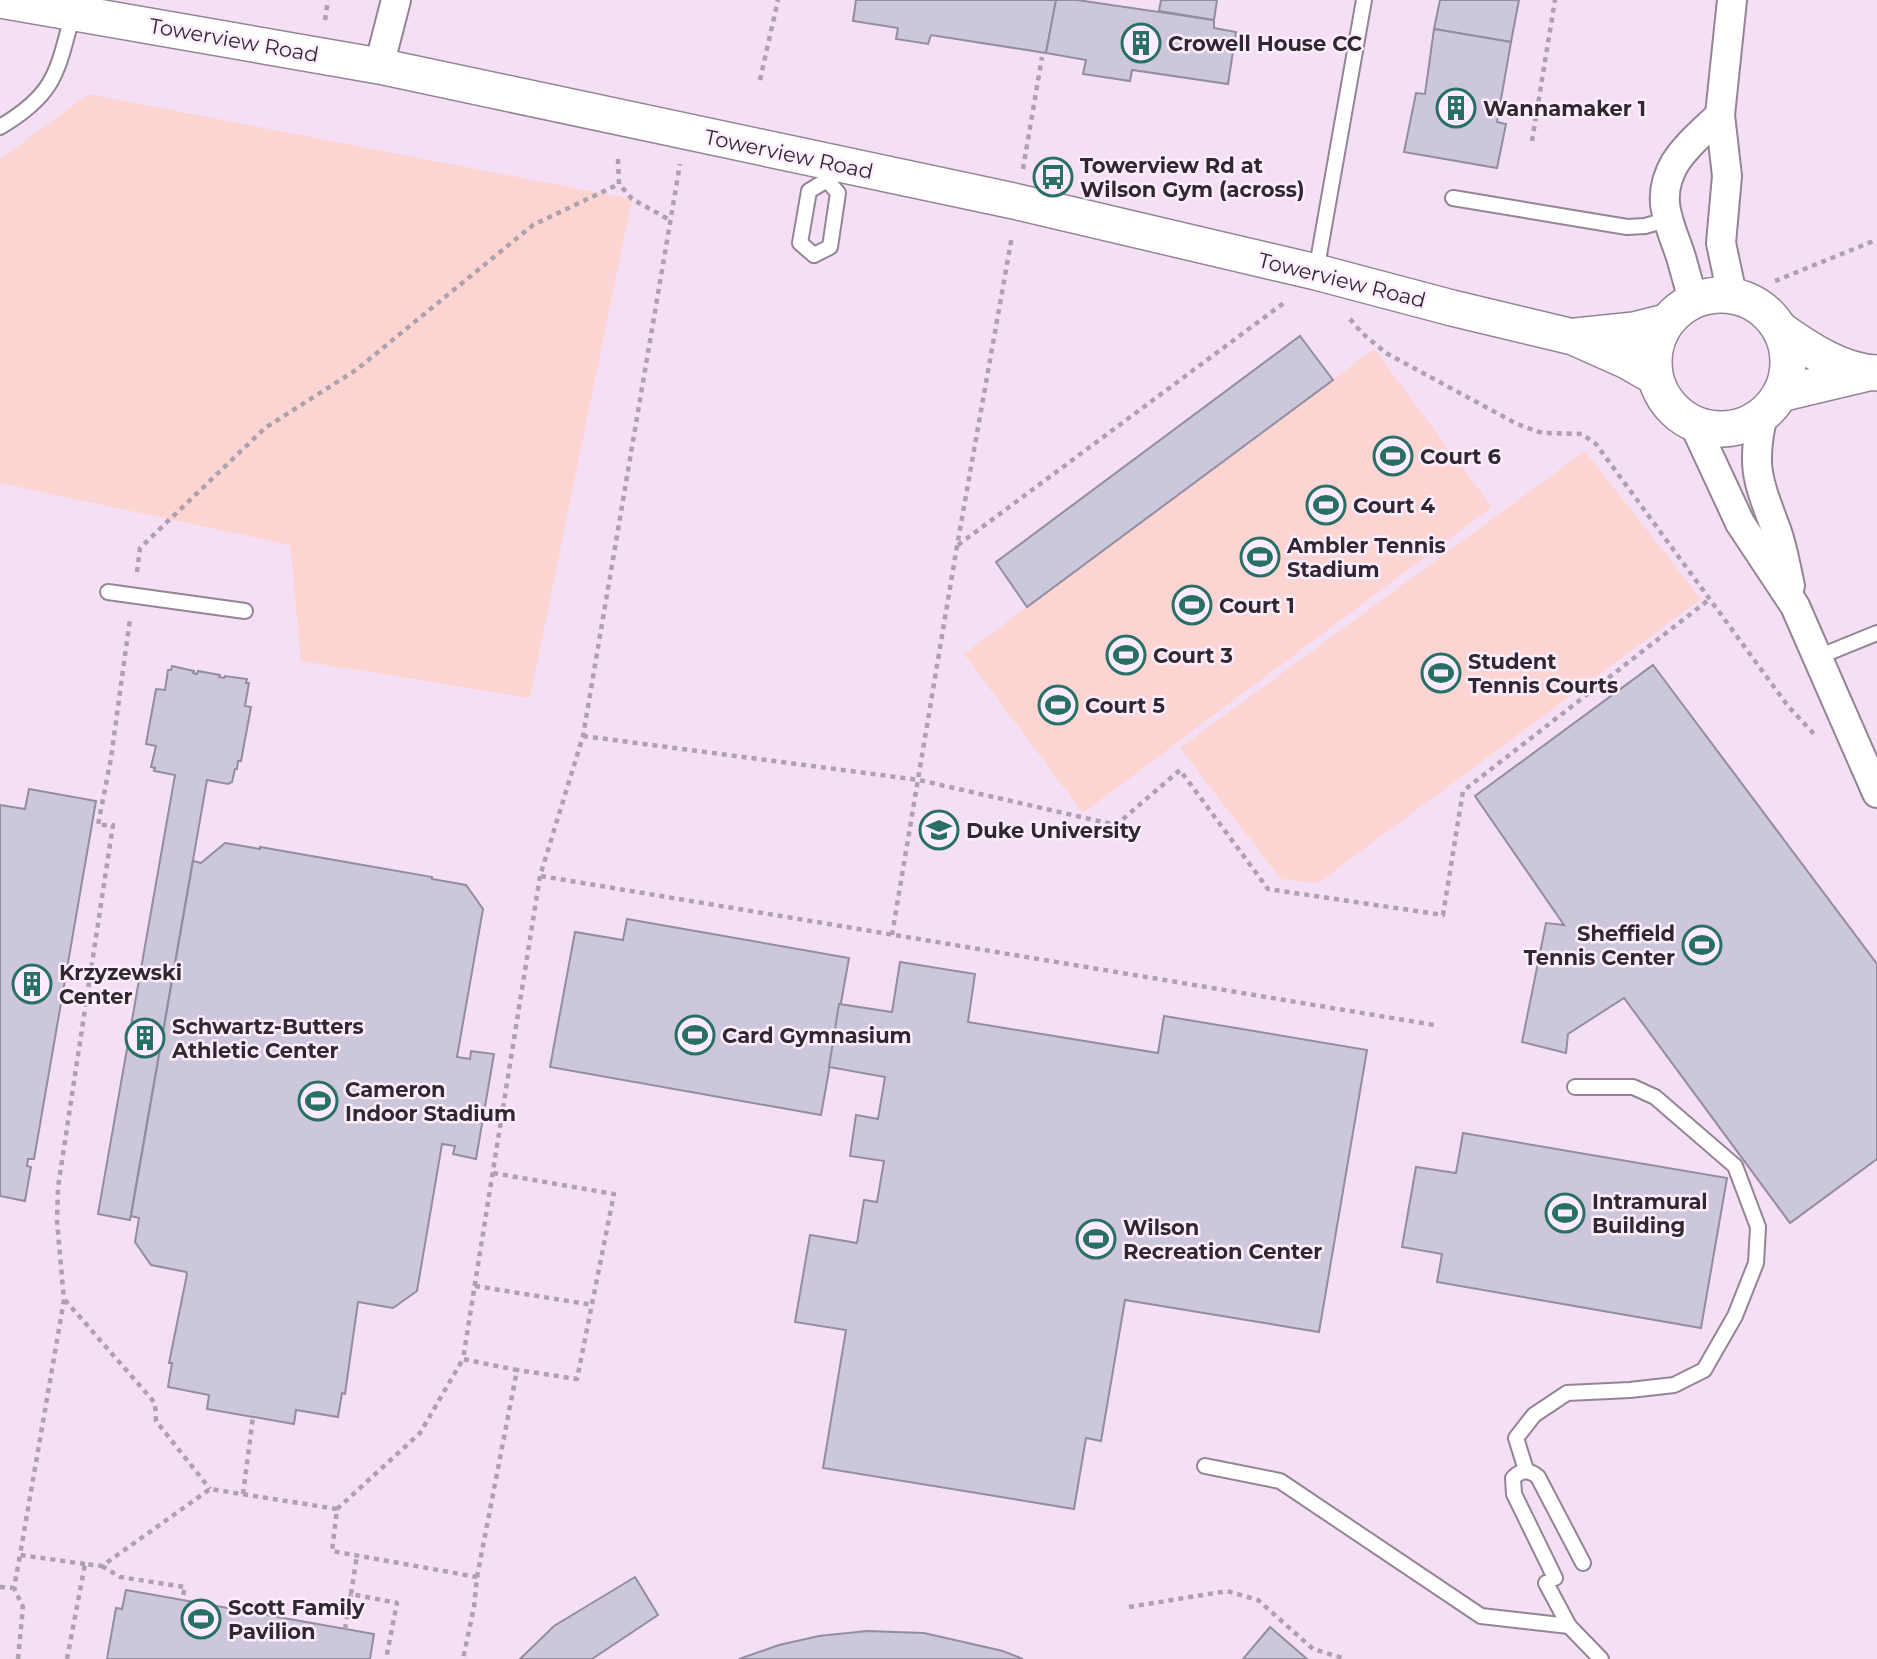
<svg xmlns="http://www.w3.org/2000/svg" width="1877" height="1659" viewBox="0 0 1877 1659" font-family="Montserrat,sans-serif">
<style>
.built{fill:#f4dff5}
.green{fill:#fcd5d3}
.building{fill:#ccc7db;stroke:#928da0;stroke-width:2}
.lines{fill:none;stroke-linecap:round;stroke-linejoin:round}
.service-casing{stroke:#938594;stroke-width:18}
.minor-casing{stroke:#938594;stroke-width:32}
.tertiary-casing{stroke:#938594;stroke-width:38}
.path{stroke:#ada1ad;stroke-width:4.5;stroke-dasharray:5 5;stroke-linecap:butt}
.service{stroke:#fff;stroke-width:14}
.minor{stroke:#fff;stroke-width:28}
.tertiary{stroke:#fff;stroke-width:35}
.labels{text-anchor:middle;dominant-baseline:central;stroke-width:5;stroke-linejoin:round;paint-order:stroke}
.street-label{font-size:21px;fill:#2f292f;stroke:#fdedfe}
.poi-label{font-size:21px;font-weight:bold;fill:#2f292f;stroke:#fdedfe;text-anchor:start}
</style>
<rect width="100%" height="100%" fill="#fdedfe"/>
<rect class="built" x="0" y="0" width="1877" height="1659"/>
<g class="green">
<polygon points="89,94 632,199 530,698 301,661 290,545 0,483 0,159"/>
<polygon points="1374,349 1492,507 1083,813 964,654"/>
<polygon points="1585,451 1701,599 1318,883 1281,879 1180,748"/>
</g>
<g class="building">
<polygon points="856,0 1056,0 1046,53 931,35 928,44 896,39 898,28 853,21"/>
<polygon points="1056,0 1077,0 1214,20 1214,28 1236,32 1228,84 1132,70 1130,81 1083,74 1086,60 1046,53"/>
<polygon points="1161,0 1217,0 1214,20 1159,11"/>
<polygon points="1440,0 1519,0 1511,42 1434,29"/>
<polygon points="1434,29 1511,42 1497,122 1506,124 1497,168 1404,152 1416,93 1425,94"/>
<polygon points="1300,336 1333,380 1027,607 996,562"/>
<polygon points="1653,665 1877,964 1877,1159 1790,1223 1624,998 1568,1034 1566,1053 1522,1042 1546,923 1564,925 1475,796"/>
<polygon points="172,666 194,671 193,673 197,674 198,671 220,675 219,677 224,678 225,676 247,679 246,683 249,683 245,706 251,707 241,761 238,761 237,769 235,769 232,782 228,784 207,780 130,1220 98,1214 175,775 154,771 155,768 151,767 156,746 146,744 156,689 165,690 168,670 171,670"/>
<polygon points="29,789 96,801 34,1159 28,1159 27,1166 31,1167 25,1201 0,1196 0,805 25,809"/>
<polygon points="225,843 260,849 260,847 432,877 432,879 466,885 483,909 457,1057 470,1059 471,1051 494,1054 476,1159 453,1154 455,1146 442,1144 417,1291 393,1308 358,1302 345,1394 342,1393 338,1417 296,1410 294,1424 207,1409 209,1395 168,1387 172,1363 169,1363 187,1274 186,1272 151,1265 135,1242 139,1218 131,1216 193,861 201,863"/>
<polygon points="627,919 849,958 821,1115 550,1067 575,932 623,940"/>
<polygon points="900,962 975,974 968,1022 1158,1053 1164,1016 1367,1050 1319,1332 1125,1300 1101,1441 1086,1438 1074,1509 823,1468 846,1330 795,1322 810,1235 857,1243 864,1200 877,1202 884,1161 850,1156 856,1115 878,1119 885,1077 829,1067 839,1004 892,1012"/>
<polygon points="1463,1133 1727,1178 1701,1328 1437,1282 1442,1254 1402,1247 1416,1167 1456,1173"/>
<polygon points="635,1577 658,1615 592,1659 520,1659 554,1626"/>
<polygon points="126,1590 374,1634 370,1659 107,1659 116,1608 122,1609"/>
<polygon points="1270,1627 1307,1659 1243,1659"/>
<polygon points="867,1631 924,1633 1003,1651 1023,1659 739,1659 779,1645 819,1636"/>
</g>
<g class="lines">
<defs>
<g id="service">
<path d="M0,127C56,94 57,72 73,13"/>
<polyline points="1453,198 1627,227 1645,226 1666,220"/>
<polyline points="814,255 830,247 838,193 827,180 829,162"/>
<polyline points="814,255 800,243 809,191 827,180"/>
<polyline points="1316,272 1364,0"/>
<polyline points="108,592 245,611"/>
<polyline points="1818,657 1877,633"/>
<polyline points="1205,1466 1280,1481 1481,1616 1569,1626"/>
<polyline points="1526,1470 1516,1438 1534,1415 1567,1393 1630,1390 1674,1385 1704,1370 1735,1316 1756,1263 1758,1227 1735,1166 1655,1097 1633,1087 1575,1087"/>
<path d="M1555,1578L1514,1494L1513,1478C1521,1470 1529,1469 1538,1477L1583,1563"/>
<polyline points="1546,1583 1569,1626 1601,1659"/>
</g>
<g id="minor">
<polyline points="1732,0 1720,115 1727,176 1721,243 1732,295"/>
<polyline points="379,66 396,0"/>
<path d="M1693,300C1689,286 1685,271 1681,257C1670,223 1654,199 1675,163C1687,144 1705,130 1720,115"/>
<path d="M1763,415C1750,468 1759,483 1777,532C1783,549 1786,568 1790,586"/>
<polyline points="1694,424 1740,523 1795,606 1877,793"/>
</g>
<g id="tertiary">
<polyline points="0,0 379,66 1018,202 1316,272 1452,308 1573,337 1627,361 1655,377"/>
<circle cx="1721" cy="362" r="67"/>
<path d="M1781,330C1808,349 1842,372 1877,373"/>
<polyline points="1576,336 1634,330 1666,322"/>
<polyline points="1780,394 1868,373"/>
</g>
</defs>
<use href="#service" class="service-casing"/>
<use href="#minor" class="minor-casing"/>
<use href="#tertiary" class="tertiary-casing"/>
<g class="path">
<polyline points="325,20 328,0"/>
<polyline points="760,80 778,0"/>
<polyline points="1532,141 1555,0"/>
<polyline points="618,159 619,184 632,199 670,220"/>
<polyline points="1023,169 1042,57"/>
<polyline points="1775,281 1876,240"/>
<polyline points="1350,319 1362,333 1386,353 1517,424 1542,433 1582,434 1596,444 1788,706 1814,734"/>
<polyline points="958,545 1285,302"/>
<polyline points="137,572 140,548 265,428 356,370 533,225 619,184"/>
<polyline points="583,736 919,780 1116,825 1180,770 1268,889 1443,915 1463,791 1711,598"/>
<polyline points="541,876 1434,1025"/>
<polyline points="892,935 957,546 1012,236"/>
<polyline points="493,1173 614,1194 577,1379 517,1370"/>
<polyline points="475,1286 593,1305"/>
<polyline points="65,1300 155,1403 156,1421 210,1489"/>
<polyline points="243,1494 253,1417"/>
<polyline points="337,1509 420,1433 463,1359"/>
<polyline points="85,1564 20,1555 64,1300 57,1221 58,1187 113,825 98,825 111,758 130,619"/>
<polyline points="102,1566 120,1577 185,1587 182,1600"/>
<polyline points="477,1577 517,1370 463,1359 540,876 583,736 680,164"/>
<polyline points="0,1587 14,1588"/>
<polyline points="351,1594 357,1555"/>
<polyline points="1129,1607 1227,1591 1258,1600 1313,1649 1346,1659"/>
<polyline points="345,1629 351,1594 397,1603 386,1659"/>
<polyline points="18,1659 23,1607 14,1588 20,1555"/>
<polyline points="67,1659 85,1564 102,1566 210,1489 337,1509 332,1551 477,1577 474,1607 463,1659"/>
</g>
<use href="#service" class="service"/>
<use href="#minor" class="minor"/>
<use href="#tertiary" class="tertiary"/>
</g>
<defs>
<symbol id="building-ring" viewBox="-11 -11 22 22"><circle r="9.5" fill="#fdedfe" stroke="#286f67" stroke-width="1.5"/><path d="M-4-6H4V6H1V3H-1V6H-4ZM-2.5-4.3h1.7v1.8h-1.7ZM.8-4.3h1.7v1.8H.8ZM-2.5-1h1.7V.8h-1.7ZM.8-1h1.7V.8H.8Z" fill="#286f67"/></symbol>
<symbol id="bus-ring" viewBox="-11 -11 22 22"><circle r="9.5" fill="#fdedfe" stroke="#286f67" stroke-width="1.5"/><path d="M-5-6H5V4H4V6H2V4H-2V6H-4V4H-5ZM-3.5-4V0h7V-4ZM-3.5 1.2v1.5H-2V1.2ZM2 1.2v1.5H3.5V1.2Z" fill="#286f67"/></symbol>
<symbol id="stadium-ring" viewBox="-11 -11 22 22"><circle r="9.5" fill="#fdedfe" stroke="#286f67" stroke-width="1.5"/><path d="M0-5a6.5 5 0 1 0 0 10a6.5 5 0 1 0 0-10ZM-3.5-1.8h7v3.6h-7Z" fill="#286f67"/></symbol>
<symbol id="university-ring" viewBox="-11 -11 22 22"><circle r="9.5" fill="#fdedfe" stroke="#286f67" stroke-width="1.5"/><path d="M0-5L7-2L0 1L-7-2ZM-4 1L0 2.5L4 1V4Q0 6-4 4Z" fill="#286f67"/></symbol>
</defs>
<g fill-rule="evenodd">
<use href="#building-ring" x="1119" y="21" width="44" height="44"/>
<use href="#building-ring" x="1434" y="86" width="44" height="44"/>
<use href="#bus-ring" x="1031" y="155" width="44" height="44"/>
<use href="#stadium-ring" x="1371" y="434" width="44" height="44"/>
<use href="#stadium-ring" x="1304" y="483" width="44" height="44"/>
<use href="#stadium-ring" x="1238" y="535" width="44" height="44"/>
<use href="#stadium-ring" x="1170" y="583" width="44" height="44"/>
<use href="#stadium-ring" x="1104" y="633" width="44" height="44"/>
<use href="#stadium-ring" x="1419" y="651" width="44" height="44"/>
<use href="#stadium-ring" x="1036" y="683" width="44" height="44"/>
<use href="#university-ring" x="917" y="808" width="44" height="44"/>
<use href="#stadium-ring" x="1680" y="923" width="44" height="44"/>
<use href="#building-ring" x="10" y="962" width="44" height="44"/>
<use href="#stadium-ring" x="673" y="1013" width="44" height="44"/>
<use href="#building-ring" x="123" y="1016" width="44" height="44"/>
<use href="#stadium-ring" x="296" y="1079" width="44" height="44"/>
<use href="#stadium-ring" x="1543" y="1191" width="44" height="44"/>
<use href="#stadium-ring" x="1074" y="1217" width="44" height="44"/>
<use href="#stadium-ring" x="179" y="1597" width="44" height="44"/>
</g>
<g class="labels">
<g class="street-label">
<text transform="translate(234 40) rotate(10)">Towerview Road</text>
<text transform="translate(789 154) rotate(12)">Towerview Road</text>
<text transform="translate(1342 280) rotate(14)">Towerview Road</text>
</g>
<g class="poi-label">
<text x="1168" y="43">Crowell House CC</text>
<text x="1483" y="108">Wannamaker 1</text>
<text x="1080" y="165">Towerview Rd at<tspan x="1080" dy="24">Wilson Gym (across)</tspan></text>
<text x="1420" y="456">Court 6</text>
<text x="1353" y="505">Court 4</text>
<text x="1287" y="545">Ambler Tennis<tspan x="1287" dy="24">Stadium</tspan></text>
<text x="1219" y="605">Court 1</text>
<text x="1153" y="655">Court 3</text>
<text x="1468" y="661">Student<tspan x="1468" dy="24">Tennis Courts</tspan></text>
<text x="1085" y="705">Court 5</text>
<text x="966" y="830">Duke University</text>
<text x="1675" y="933" text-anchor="end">Sheffield<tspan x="1675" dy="24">Tennis Center</tspan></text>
<text x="59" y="972">Krzyzewski<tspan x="59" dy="24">Center</tspan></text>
<text x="172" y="1026">Schwartz-Butters<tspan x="172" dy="24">Athletic Center</tspan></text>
<text x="722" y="1035">Card Gymnasium</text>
<text x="345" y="1089">Cameron<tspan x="345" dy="24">Indoor Stadium</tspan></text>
<text x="1592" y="1201">Intramural<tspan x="1592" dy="24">Building</tspan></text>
<text x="1123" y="1227">Wilson<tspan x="1123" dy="24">Recreation Center</tspan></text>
<text x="228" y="1607">Scott Family<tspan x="228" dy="24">Pavilion</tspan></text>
</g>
</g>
</svg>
